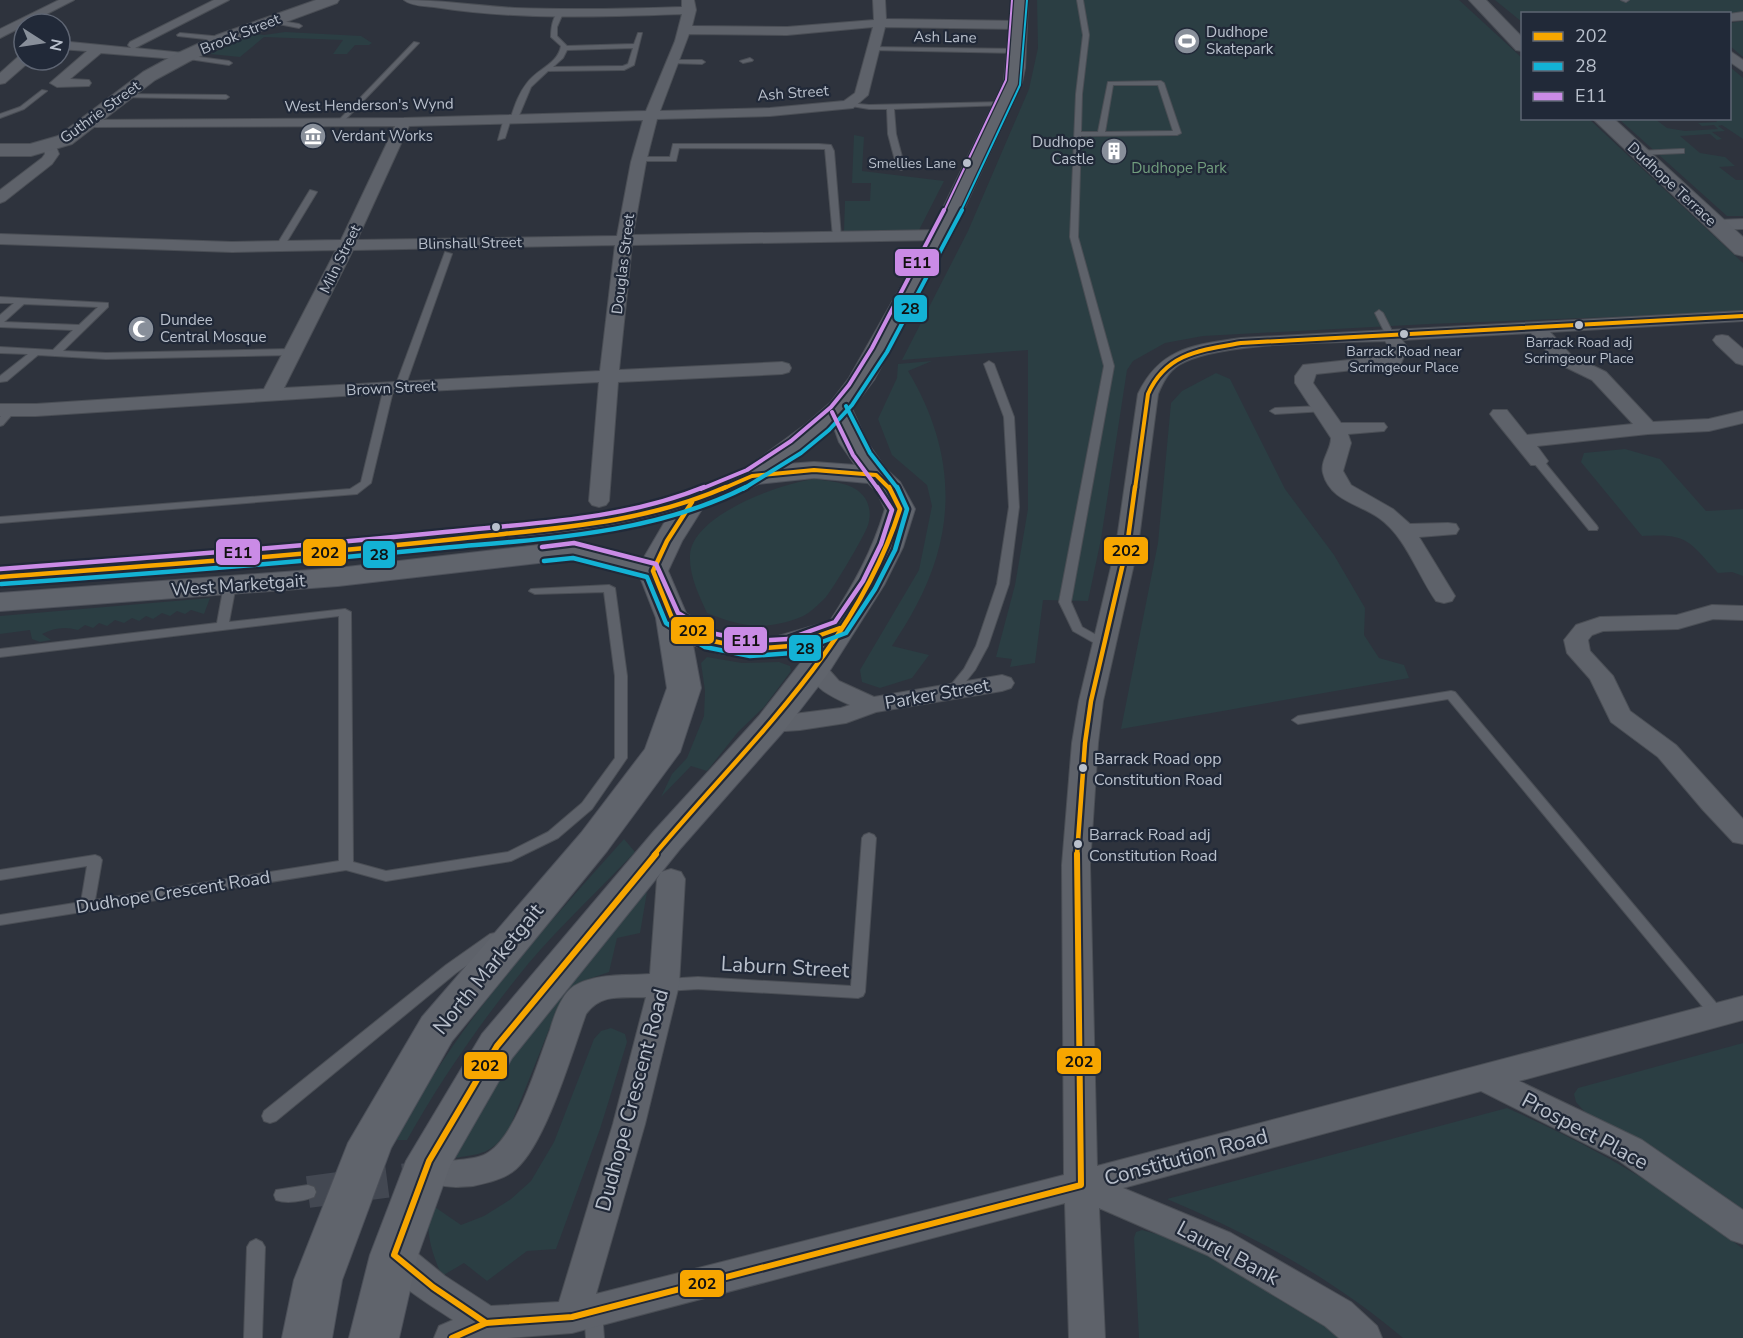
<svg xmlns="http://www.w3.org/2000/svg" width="1743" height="1338" viewBox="0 0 1743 1338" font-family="'Nunito Sans',sans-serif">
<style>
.green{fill:#2b3e43}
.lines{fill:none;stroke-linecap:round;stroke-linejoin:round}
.street-tunnel{stroke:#434852;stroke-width:32;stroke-dasharray:32 16;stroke-linecap:butt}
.lane-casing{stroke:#4a4e55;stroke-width:2}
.street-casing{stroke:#4a4e55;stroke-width:2}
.secondary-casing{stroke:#4a4e55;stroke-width:2}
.primary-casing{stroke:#4c5059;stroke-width:2}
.lane{fill:#5e626a;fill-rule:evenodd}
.street{fill:#5e626a;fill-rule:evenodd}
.secondary{fill:#5d6169;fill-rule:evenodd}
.primary{fill:#60646c;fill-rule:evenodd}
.bus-1-far2-casing{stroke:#212938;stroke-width:8}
.bus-1-far1-casing{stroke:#212938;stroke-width:9}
.bus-1-casing{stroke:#212938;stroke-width:10}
.bus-2-far2-casing{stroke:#212938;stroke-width:4.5}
.bus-2-far1-casing{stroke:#212938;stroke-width:8}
.bus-2-casing{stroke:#212938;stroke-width:9}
.bus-3-far2-casing{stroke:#212938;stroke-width:4.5}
.bus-3-far1-casing{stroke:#212938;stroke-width:8}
.bus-3-casing{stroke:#212938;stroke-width:9}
.bus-1-far2{stroke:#f7a600;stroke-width:4}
.bus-1-far1{stroke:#f7a600;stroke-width:4.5}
.bus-1{stroke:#f7a600;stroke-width:6}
.bus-2-far2{stroke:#13b2d5;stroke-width:2}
.bus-2-far1{stroke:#13b2d5;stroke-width:4}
.bus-2{stroke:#13b2d5;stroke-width:4.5}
.bus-3-far2{stroke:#ca8be6;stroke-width:2}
.bus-3-far1{stroke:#ca8be6;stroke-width:4}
.bus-3{stroke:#ca8be6;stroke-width:4.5}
.bus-dot{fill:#b9c0cc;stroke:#212938;stroke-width:2}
.labels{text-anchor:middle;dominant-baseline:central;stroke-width:4.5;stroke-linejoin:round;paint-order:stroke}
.far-bus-label{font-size:14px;fill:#b9c0cc;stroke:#212938}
.far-poi-label{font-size:15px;fill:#b9c0cc;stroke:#212938;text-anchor:start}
.far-street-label{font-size:15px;fill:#b9c0cc;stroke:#212938}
.far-park-label{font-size:15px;fill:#719d7d;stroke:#212938}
.bus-label{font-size:16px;fill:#b9c0cc;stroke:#212938;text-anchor:start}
.street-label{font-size:18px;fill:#b9c0cc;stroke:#212938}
.near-street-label{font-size:21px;fill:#b9c0cc;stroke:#212938}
.line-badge{stroke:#212938;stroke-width:2}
.pale-badge-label{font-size:16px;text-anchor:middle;font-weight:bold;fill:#111}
</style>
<rect width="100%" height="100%" fill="#2e333d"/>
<g class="green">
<polygon points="1037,0 1459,0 1522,58 1522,118 1589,119 1743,263 1743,312 1429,324 1203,336 1165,343 1133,361 1127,370 1101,539 1088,601 1043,600 1035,663 1010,667 1012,659 996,657 1015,585 1028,509 1028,350 902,360 968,231 1029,89 1038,48"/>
<polygon points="1495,0 1743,0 1743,12 1724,14 1522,14 1522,22"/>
<polygon points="1743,21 1743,57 1730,46 1730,23"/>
<polygon points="285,32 361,36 372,43 369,45 355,45 347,54 333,54 343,40 264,37 240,57 210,54 255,34 264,35"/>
<polygon points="1730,67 1743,78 1743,139 1722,125 1718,126 1725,131 1712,132 1722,139 1717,140 1710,134 1680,136 1700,153 1725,157 1735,166 1719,167 1736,180 1743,180 1743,216 1727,216 1619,119 1655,119 1667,128 1685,131 1718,129 1714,125 1702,126 1698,123 1717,122 1716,121 1730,118"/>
<polygon points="854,135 864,137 862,171 944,181 919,230 844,231 845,201 870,201 871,183 852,183"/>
<path d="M932,361L908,371C954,448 959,526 916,606C909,620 900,633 892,646L929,655L912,678L880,688L862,682L860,670L919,570L932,506L927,485L892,455L878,419L897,378L898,364Z"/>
<polygon points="1216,373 1230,379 1285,489 1334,555 1365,608 1364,635 1379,658 1404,665 1409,678 1121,729 1158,543 1171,403 1182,391"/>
<path d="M1625,449L1660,459L1706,511L1743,509V576L1732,572L1718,573C1689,541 1688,533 1642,536L1581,462L1584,453Z"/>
<path d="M815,479C832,482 854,482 865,498C870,506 871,516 868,525C864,537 834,587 826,597C820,603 809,614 801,617C765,631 741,627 707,613C699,595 689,576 690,555C692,515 781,483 815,479Z"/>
<path d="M210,598L204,614L191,610L185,614L177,611L170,616L162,613L153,619L146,616L139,621L132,618L124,623L115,620L107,626L99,623L93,628L85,625L78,630C64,626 54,628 42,634L51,640L40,642L32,639L30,630L0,634V616Z"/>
<polygon points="707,657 742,663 779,662 790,666 791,671 764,707 738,732 707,771 691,766 661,797 672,774 687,758 704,716 705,691 701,663"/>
<path d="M624,839L635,852C600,889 561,925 528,964C482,1020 442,1078 407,1140H396C454,1027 540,933 624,839Z"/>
<path d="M647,892L640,933L617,938L609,972L580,982L560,1002L510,1127C491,1156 482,1153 450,1159L481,1093L587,952Z"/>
<path d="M611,1028L625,1034L627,1042L600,1129L556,1249L527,1251L487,1281L464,1263L442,1276C430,1249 426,1232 429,1203L461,1225L484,1216L511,1199L531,1181L554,1142L594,1039L601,1031Z"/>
<polygon points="1743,1043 1743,1209 1681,1166 1584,1111 1576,1102 1574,1094 1578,1088"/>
<path d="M1507,1108C1595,1147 1668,1189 1743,1249V1338H1403C1331,1277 1254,1236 1167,1199Z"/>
<polygon points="1142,1230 1167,1237 1210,1255 1345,1338 1139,1338 1134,1238 1136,1232"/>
</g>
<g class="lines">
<polyline class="street-tunnel" points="308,1192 431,1176"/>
<defs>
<g id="lane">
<path d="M1077,0H1083L1089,35L1082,94L1081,132H1098L1108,82L1161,81L1164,83L1181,133L1177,135L1081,136L1078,237L1114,366L1071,602L1082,627L1107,641L1109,644L1107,647L1103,648L1073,631L1059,602L1104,366L1070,237L1076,94L1083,35ZM1113,85H1158L1173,131L1105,132Z"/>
<polygon points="1621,0 1629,0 1626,2"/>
<path d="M561,9L564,11L557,27V36L567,46L634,44L638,33H642L634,65L624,70L548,71L531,87L518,118L514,120L511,119L505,138L498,140L504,118L508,116L511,117C515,105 519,93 527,83C537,69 558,64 561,46L551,37C551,27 553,15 561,9ZM633,48L628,64L623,66L553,67L563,58L567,50Z"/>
<polygon points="270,19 299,24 302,26 299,28 268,22"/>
<polygon points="180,33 223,37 226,39 223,41 178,36 177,35"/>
<polygon points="414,42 419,43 342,123 338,123 338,121"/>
<polygon points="872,47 1018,49 1021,51 1018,53 870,50 870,48"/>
<polygon points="184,55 229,61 232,63 229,65 182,58 182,56"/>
<polygon points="750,58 753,60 752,61 743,63 740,61"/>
<polygon points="671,60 702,60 705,62 702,64 669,63 668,62"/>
<polygon points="42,90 47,91 24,109 0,118 0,114 20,107"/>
<polygon points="120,94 226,95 229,97 226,99 118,97 118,95"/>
<polygon points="1003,102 1005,103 1005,105 894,109 896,134 905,168 901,170 897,168 888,134 887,109 869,109 845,105 848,103 869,105"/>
<polygon points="673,144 819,144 831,145 834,151 841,237 837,239 833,237 825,149 679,148 676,161 640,161 636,159 640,157 670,157"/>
<polygon points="1681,149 1684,149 1684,153 1638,155 1634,153 1638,151"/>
<polygon points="310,190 317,192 283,248 277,248 276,246"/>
<polygon points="445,252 452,254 405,387 403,389 397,389 395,387"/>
<path d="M0,297L108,303V307L63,351L106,353L293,349L298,352L293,355L106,359L38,355L7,381L0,382V376L28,354L0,353V347L53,350L73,330L0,327V315L14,303H0ZM24,304L98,307L79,325L4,322Z"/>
<polygon points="1379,310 1383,313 1394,335 1393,337 1387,337 1375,313"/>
<polygon points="989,361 994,364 1014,417 1019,507 1009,584 988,646 975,670 956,694 952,695 946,691 964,669 976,646 997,584 1009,507 1004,417 984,364"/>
<polygon points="389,384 394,387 371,483 357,494 0,523 0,517 350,489 361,482 384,387"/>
<polygon points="1322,406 1327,409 1325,411 1275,414 1270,411 1275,408"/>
<polygon points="11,407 16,410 3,425 0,426 0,417 8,408"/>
<polygon points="1538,458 1542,459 1597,526 1598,528 1597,530 1589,530 1534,463 1533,461"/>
<polygon points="230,582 236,585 229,622 345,609 351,612 353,862 386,871 508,852 548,832 582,803 615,758 615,676 604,592 535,594 529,591 531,589 609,585 615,588 627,676 627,758 592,809 558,838 511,861 386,881 346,870 0,925 0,915 81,902 87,866 0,880 0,870 95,855 100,857 102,860 95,900 339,861 339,616 0,657 0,649 217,623 224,585"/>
<polygon points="1451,691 1455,692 1722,1010 1725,1014 1722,1018 1717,1020 1712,1018 1448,699 1298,724 1292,720 1298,716"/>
<polygon points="869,833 874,835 876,838 865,992 863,996 858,998 698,989 665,991 660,989 658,985 660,981 665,979 698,977 851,986 862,838 864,835"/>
<polygon points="495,933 500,934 502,938 500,942 456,973 276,1121 270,1123 264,1121 262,1116 264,1111 446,965 490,934"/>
<path d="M308,1185L314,1187L316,1192L314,1197C303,1201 287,1204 276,1200L274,1195L276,1190Z"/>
<polygon points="256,1239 262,1242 265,1247 262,1338 244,1338 247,1247 250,1242"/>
<polygon points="593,1304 599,1306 602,1312 604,1338 586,1338 584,1312 587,1306"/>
</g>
<g id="street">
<polygon points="59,0 74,0 0,38 0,29"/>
<polygon points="214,0 229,0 135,48 184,53 190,57 189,60 101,53 70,79 89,80 91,83 89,86 57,87 50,83 87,51 60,49 60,41 131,48 128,45 130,42"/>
<path d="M404,0C441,0 478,6 515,8C571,10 626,9 682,7V0H694L696,10L692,26L787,27L874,20L873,0H885L886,19L1019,21L1025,25L1019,29L885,27L868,95L853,108L770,116L657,119L646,162L633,235L941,230L949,235L941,240L632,245L619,370L782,362L789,364L791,368L789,372L782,374L618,382L609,501L606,505L599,507L592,505L589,501L599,382L389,393L36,416H0V404H36L264,389L336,250L232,252L0,244V234L232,242L341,240L395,126L87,127L82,126L80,123L82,120L404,118L646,111L675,41L682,14C600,17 516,20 434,7C425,6 411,6 404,0ZM873,27L855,93L844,101L770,108L660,111L689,34L787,35ZM643,120L631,162L617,236L357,240L409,126ZM615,245L600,371L284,388L353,250Z"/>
<polygon points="1743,12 1743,20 1730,21 1729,14"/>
<polygon points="1730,51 1743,60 1743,71 1730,62"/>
<polygon points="24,55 24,60 30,60 29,62 5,83 0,84 0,73 19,56"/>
<polygon points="50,143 55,144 59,154 52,164 5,201 0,203 0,190 42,158 45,154 43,147"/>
<polygon points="1743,219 1743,229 1717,230 1709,225 1717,220"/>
<path d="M1743,311V321L1550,332L1571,355L1606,372L1653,422L1709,419L1743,411V423L1709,431L1648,434L1537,446L1548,461L1545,465H1531L1493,418L1490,414L1493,410H1507L1527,435L1633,424L1592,380L1557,363L1531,333L1402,340L1408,348L1400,365L1316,374L1313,383L1341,423H1384L1387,427L1384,431L1348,434L1351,443L1343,471L1351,485L1393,509L1410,524L1448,523L1456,524L1459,529L1456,534L1419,537L1455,596L1452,601L1444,603L1436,601C1417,574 1406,537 1379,518C1360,504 1330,501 1323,473C1320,461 1331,450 1331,438L1295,383V376L1303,365L1386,356L1390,348L1385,341C1337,343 1217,341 1179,365C1168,372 1163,382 1158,394L1138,546L1103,701L1098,743L1090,865L1097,1166L1743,996V1020L1519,1081L1642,1140L1743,1210V1244L1731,1240L1618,1160L1481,1091L1123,1188L1231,1233L1351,1302L1377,1326L1382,1338H1339L1325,1326L1207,1255L1099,1208L1105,1338H1069L1065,1203L572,1333L507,1338H434L439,1326L453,1320C429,1304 389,1281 377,1255L382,1244L394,1240L406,1244L445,1276L491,1306L559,1302L613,1124L646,997C622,998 601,993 586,1014C572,1053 546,1143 516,1169C505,1179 487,1183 473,1186C459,1187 449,1188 436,1184L431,1174L436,1164C453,1158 475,1162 489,1152C517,1134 538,1061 550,1030C554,1016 561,995 574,986C596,973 625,976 650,974L657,879L661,872L671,869L681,872L685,879L679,985L645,1124L596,1294L1064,1175L1062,865L1072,743L1079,701L1116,546L1138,394C1160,347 1195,345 1241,338Z"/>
<polygon points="1722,335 1728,336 1743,349 1743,365 1736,363 1716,344 1713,340 1716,336"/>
<polygon points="1712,605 1743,606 1743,620 1713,619 1678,629 1603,631 1592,635 1588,640 1590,651 1613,676 1630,711 1676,745 1743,819 1743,844 1733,842 1703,810 1658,757 1611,722 1590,679 1567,653 1564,640 1576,625 1600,617 1677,615"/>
<path d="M815,661L823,663L839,681L874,697L1002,675L1011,678L1014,683L1011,688L1002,691L876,712L846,723L800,730L771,732L762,730L759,724L762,718L841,708L850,705C826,694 818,690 803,668L807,663Z"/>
</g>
<g id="secondary">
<polygon points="316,0 339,0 337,3 229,43 190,61 155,80 72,144 31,156 0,156 0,144 30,144 58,136 143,72 178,53 217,35"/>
<polygon points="1469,0 1486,0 1522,37 1522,51 1516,50"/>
<polygon points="1592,118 1613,118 1743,237 1743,256 1735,254"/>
</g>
<path id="primary" d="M1012,0H1028L1025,68L1022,82L952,235L874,380L852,409L867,442L886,469L900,482L915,509L903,547L884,585L827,675L783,732L680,849L512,1058L450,1166L418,1255L399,1338H349L370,1255L406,1161L482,1034L654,831L759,716L812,648C771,659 733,662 693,645L701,688L680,752L607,851L452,1041L391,1148L342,1280L332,1338H282L294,1280L348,1143L422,1017L581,833L645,749L667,688L656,618L640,577L573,559L338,586L0,611V593L338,568L573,541L643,559L667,518L554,538L354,559L0,586V568L354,541L554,520L646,506L711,485L745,469L806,424L830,403L849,378L930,235L1004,82ZM834,428L839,442L855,465L814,462L787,464ZM814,478L868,483L877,492L885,509C872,552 854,584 830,621L775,637L758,639L730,637L710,629L686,613L668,571L682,541L704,506L731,497L758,484Z"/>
</defs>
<use href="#lane" class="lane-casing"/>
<use href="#street" class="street-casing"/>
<use href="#secondary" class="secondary-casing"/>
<use href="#primary" class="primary-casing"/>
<use href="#lane" class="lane"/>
<use href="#street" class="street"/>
<use href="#secondary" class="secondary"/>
<use href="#primary" class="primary"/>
<defs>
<g id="bus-1-far2">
<polyline points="722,489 752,476 814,470 876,475 890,489"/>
<path d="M1135,489L1148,394C1166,353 1201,350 1241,343L1743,316"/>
</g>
<g id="bus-1-far1">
<polyline points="692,502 667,541 653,571 672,618 708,640 751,649 790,646 840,628"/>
<path d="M0,577C155,565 310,555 465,538C555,528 641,524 726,487"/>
<path d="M654,855C745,746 856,648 900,509L889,487"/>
<polyline points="1077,855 1085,743 1091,701 1127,546 1135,487"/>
</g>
<g id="bus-1">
<polyline points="486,1323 433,1287 394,1255 429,1161 497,1046 656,854"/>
<polyline points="452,1338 486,1323 572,1317 1081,1185 1077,854"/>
</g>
<polyline id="bus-2-far2" points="961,211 1020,85 1027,0"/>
<g id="bus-2-far1">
<polyline points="846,406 870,453 898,489"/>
<polyline points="743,489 801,453 829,430 852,405 887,352 962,210"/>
</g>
<g id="bus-2">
<polyline points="544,561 573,558 647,577 666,623 705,647 750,656 792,653 846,633 875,589 895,550 907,509 897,487"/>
<path d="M1,584C145,574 288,563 431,549C536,539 650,536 746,487"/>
</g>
<polyline id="bus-3-far2" points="944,211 1006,80 1012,0"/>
<g id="bus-3-far1">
<polyline points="832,412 853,455 878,489"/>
<polyline points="701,489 747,470 791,441 831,407 849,385 872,348 944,210"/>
</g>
<g id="bus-3">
<polyline points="542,547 574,543 656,564 678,613 711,633 751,641 788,639 835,622 863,581 881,544 892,510 877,487"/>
<path d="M0,569C149,558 297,547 445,532C532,523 623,520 704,487"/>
</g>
</defs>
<use href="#bus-1-far2" class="bus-1-far2-casing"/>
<use href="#bus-1-far1" class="bus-1-far1-casing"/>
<use href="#bus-1" class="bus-1-casing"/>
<use href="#bus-2-far2" class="bus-2-far2-casing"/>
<use href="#bus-2-far1" class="bus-2-far1-casing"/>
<use href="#bus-2" class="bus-2-casing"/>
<use href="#bus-3-far2" class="bus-3-far2-casing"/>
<use href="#bus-3-far1" class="bus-3-far1-casing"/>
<use href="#bus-3" class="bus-3-casing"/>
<use href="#bus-1-far2" class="bus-1-far2"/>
<use href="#bus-1-far1" class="bus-1-far1"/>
<use href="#bus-1" class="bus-1"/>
<use href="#bus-2-far2" class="bus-2-far2"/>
<use href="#bus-2-far1" class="bus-2-far1"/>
<use href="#bus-2" class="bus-2"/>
<use href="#bus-3-far2" class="bus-3-far2"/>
<use href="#bus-3-far1" class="bus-3-far1"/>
<use href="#bus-3" class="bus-3"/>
</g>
<defs>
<symbol id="stadium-disc" viewBox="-11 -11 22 22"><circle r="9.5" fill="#888f9a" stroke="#212938"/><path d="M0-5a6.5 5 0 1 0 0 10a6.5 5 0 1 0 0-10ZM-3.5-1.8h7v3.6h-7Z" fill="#fff"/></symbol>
<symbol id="museum-disc" viewBox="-11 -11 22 22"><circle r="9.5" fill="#888f9a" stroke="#212938"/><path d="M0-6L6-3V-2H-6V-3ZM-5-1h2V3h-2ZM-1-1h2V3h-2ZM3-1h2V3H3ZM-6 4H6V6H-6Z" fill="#fff"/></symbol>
<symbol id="building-disc" viewBox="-11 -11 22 22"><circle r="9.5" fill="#888f9a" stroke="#212938"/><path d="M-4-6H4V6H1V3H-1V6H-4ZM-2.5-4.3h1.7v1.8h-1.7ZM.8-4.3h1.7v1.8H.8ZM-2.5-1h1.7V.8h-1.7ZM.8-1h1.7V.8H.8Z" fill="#fff"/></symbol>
<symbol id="mosque-disc" viewBox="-11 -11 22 22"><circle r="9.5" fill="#888f9a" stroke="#212938"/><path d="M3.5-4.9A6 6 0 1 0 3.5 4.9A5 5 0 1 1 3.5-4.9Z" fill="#fff"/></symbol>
</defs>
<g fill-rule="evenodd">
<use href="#stadium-disc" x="1172" y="26" width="30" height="30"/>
<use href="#museum-disc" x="298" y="121" width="30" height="30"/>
<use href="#building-disc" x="1099" y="136" width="30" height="30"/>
<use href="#mosque-disc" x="126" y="314" width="30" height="30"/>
</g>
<g class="bus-dot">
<circle cx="967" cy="163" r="5"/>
<circle cx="1579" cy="325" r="5"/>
<circle cx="1404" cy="334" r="5"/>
<circle cx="496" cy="527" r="5"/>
<circle cx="1083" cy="768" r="5"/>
<circle cx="1078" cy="844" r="5"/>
</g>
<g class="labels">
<g class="far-bus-label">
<text x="956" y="163" text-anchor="end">Smellies Lane</text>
<text x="1579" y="342">Barrack Road adj<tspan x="1579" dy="16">Scrimgeour Place</tspan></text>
<text x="1404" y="351">Barrack Road near<tspan x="1404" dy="16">Scrimgeour Place</tspan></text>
</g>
<g class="far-poi-label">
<text x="1206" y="32">Dudhope<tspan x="1206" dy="17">Skatepark</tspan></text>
<text x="332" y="136">Verdant Works</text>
<text x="1094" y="142" text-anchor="end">Dudhope<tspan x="1094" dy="17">Castle</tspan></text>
<text x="160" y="320">Dundee<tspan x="160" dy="17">Central Mosque</tspan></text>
</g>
<g class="far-street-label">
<text transform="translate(240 34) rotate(-22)">Brook Street</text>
<text transform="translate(945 37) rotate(1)">Ash Lane</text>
<text transform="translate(793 93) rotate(-4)">Ash Street</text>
<text transform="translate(369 105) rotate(-1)">West Henderson's Wynd</text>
<text transform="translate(100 112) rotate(-36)">Guthrie Street</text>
<text transform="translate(1672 184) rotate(43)">Dudhope Terrace</text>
<text transform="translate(470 243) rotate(-1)">Blinshall Street</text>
<text transform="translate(340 259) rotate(-64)">Miln Street</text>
<text transform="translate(623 264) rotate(-83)">Douglas Street</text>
<text transform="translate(391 388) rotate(-3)">Brown Street</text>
</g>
<g class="far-park-label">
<text x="1179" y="168">Dudhope Park</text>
</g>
<g class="bus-label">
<text x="1094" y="759">Barrack Road opp<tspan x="1094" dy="21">Constitution Road</tspan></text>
<text x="1089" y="835">Barrack Road adj<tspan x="1089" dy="21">Constitution Road</tspan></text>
</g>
<g class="street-label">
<text transform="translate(238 585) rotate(-4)">West Marketgait</text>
<text transform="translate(937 694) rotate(-10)">Parker Street</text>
<text transform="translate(173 892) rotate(-9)">Dudhope Crescent Road</text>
</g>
<g class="near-street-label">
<text transform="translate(785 967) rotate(3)">Laburn Street</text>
<text transform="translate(488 969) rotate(-51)">North Marketgait</text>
<text transform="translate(632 1100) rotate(-75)">Dudhope Crescent Road</text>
<text transform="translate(1585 1131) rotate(28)">Prospect Place</text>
<text transform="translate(1186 1157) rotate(-15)">Constitution Road</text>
<text transform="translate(1228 1253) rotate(28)">Laurel Bank</text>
</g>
</g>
<g class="line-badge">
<rect x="894" y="248" width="46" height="29" rx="6" fill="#ca8be6"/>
<rect x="893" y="294" width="35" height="29" rx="6" fill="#13b2d5"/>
<rect x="1103" y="536" width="46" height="29" rx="6" fill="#f7a600"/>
<rect x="215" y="538" width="46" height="28" rx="6" fill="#ca8be6"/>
<rect x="302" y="538" width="45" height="29" rx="6" fill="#f7a600"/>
<rect x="362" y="540" width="34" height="29" rx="6" fill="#13b2d5"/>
<rect x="670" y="616" width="45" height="29" rx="6" fill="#f7a600"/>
<rect x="723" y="626" width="45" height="28" rx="6" fill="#ca8be6"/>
<rect x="788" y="634" width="34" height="28" rx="6" fill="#13b2d5"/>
<rect x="1056" y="1047" width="46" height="28" rx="6" fill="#f7a600"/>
<rect x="463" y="1051" width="45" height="29" rx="6" fill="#f7a600"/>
<rect x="679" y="1269" width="46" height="29" rx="6" fill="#f7a600"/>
</g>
<g class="pale-badge-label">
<text x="917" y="268">E11</text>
<text x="910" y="314">28</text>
<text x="1126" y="556">202</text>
<text x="238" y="558">E11</text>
<text x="325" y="558">202</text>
<text x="379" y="560">28</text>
<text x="693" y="636">202</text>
<text x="746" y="646">E11</text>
<text x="805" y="654">28</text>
<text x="1079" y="1067">202</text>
<text x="485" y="1071">202</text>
<text x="702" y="1289">202</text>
</g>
<rect x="1521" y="12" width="210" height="108" fill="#212938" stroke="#5e6573" stroke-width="1.5"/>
<rect x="1533" y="32" width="30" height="9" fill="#f7a600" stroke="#5e6573" stroke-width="1.5"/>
<text x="1575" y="42" font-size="18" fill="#b9c0cc">202</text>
<rect x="1533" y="62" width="30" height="9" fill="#13b2d5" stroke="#5e6573" stroke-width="1.5"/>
<text x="1575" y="72" font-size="18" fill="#b9c0cc">28</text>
<rect x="1533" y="92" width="30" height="9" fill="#ca8be6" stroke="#5e6573" stroke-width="1.5"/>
<text x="1575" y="102" font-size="18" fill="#b9c0cc">E11</text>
<g transform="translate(42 42) rotate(102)"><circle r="28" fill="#212938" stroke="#5e6573" stroke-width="1.5"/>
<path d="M0-4.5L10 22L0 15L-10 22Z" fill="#888f9a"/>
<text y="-9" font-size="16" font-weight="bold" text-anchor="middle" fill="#b9c0cc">N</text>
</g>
</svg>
